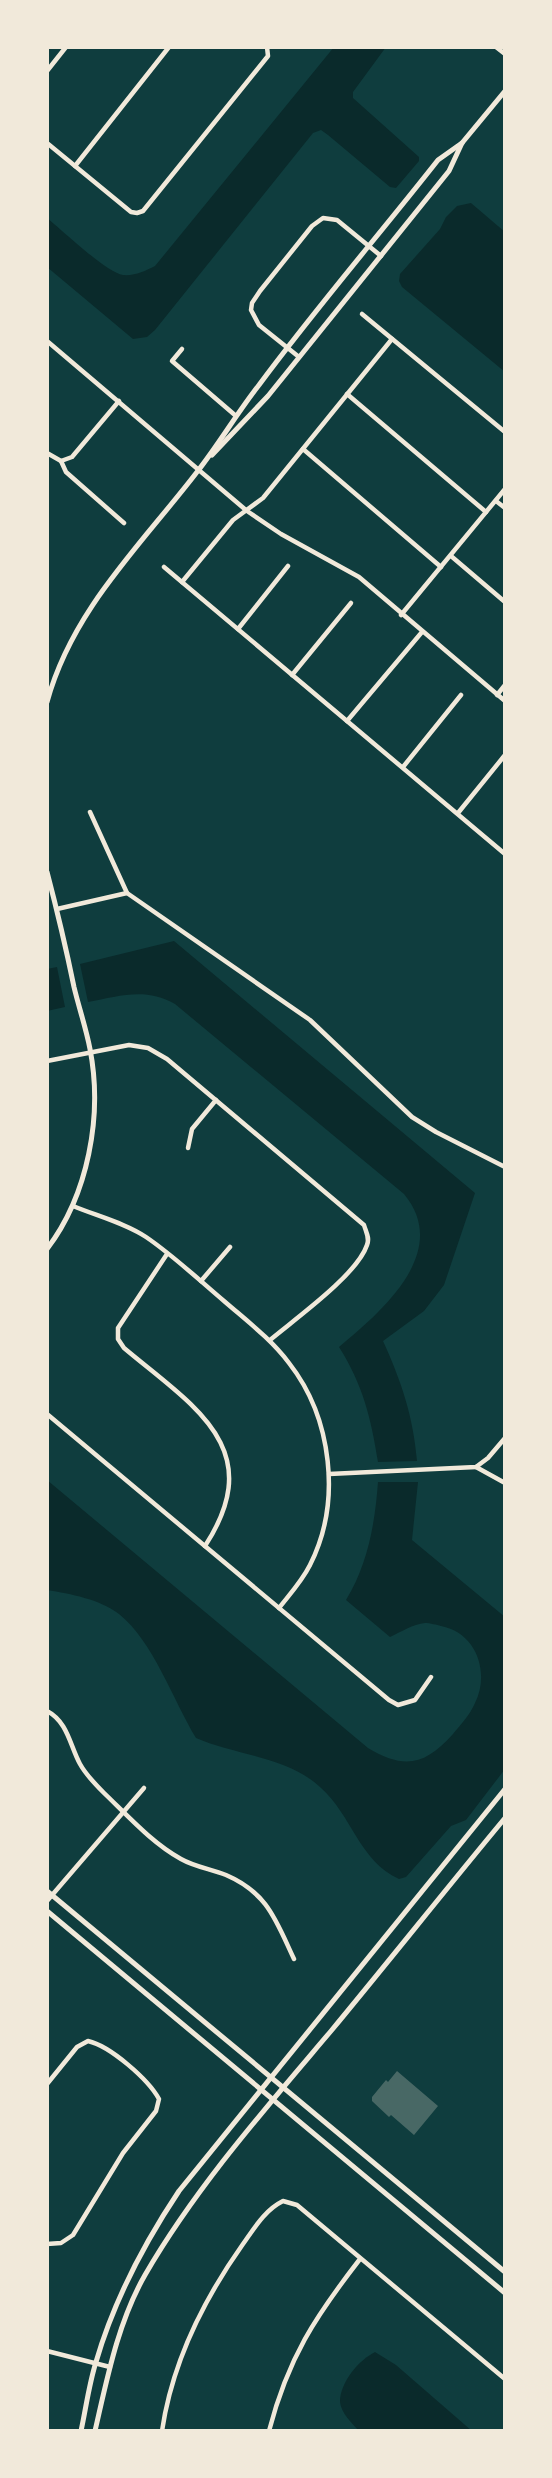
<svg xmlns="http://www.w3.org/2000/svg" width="552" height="2478" viewBox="0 0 552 2478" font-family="Lora,serif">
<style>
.water{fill:#0a2a2b}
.building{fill:#486865}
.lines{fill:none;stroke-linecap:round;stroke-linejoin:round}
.minor{stroke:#f1e9da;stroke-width:4.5}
.tertiary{stroke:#f1e9da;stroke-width:5}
.secondary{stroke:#f1e9da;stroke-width:5}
</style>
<rect width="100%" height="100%" fill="#0f3d3e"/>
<g class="water">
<path d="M334,47H386L353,92V98L419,157V161L396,188L390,187L328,135L321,130L313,133L155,330L147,337L133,339L47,267V218C62,230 107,273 123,275C135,276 145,271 155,266Z"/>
<polygon points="471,203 505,232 505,372 402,287 399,281 400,274 440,229 446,217 457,206"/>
<path d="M174,941L475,1193L444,1285L424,1311L383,1341C402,1383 413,1416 417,1461L378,1462C371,1418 363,1385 339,1347C381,1312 452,1252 404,1194L175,1004C146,987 119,996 88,1002L80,964Z"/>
<polygon points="57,967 65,1007 47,1011 47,969"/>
<path d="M47,1480L368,1748C405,1770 425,1765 453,1734C461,1724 470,1715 475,1703C490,1673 477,1633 441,1626C437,1625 430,1623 425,1623C413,1624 401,1632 390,1637L346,1600C368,1564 375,1523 378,1482H418L412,1540L505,1617V1769L466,1820L451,1826L406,1877L399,1879C359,1861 352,1815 320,1787C288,1757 235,1755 196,1738C173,1700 153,1641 119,1614C99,1599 71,1594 47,1590Z"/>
<path d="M375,2352L396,2365L472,2431H359C352,2423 341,2413 340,2402C340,2382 359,2360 375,2352Z"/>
</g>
<polygon class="building" points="397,2071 438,2106 414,2135 391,2115 389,2117 372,2101 372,2097 386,2080 388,2082"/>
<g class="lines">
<g class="minor">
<polyline points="496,47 505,54"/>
<polyline points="47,71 66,47"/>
<polyline points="47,143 131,212 137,213 143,211 268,56 267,47"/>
<polyline points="75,166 169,47"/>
<polyline points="362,314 505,432"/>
<polyline points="47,341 247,511 281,534 359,577 505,701"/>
<polyline points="182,349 172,361 236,416"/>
<polyline points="299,357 259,325 251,310 252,303 260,291 312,226 323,218 337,220 381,256"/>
<polyline points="347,394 486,512"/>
<polyline points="303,449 441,567"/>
<polyline points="47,453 61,461 66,472 124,523"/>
<polyline points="61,461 72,457 119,401"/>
<polyline points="496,501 505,508"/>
<polyline points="451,556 505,602"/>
<polyline points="164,567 505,854"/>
<polyline points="182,582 233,520 263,498 392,339"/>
<polyline points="401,615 505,489"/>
<polyline points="238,629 288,566"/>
<polyline points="292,675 351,603"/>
<polyline points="497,695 505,685"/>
<polyline points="347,721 422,632"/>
<polyline points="403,767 461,695"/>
<polyline points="90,812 127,893 310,1020 412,1117 436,1132 505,1167"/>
<polyline points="458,813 505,755"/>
<polyline points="57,909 127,893"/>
<path d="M47,1061L129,1045L148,1048L167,1059L364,1225C366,1232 370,1238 367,1245C357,1275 295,1319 270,1340"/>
<polyline points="188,1148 192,1129 216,1100"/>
<path d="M73,1206C97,1216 125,1223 146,1237C174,1256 199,1280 224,1301C247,1321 271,1339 289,1363C332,1418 342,1502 310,1565C302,1581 290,1594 279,1608"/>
<path d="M167,1254L118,1328V1339L124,1348C193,1406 269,1448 205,1546"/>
<polyline points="201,1281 230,1247"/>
<polyline points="47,1414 389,1700 398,1705 415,1700 431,1677"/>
<polyline points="476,1467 505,1483"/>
<polyline points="329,1474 476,1467 488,1458 505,1438"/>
<path d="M47,1711C68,1722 70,1746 80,1764C86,1775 95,1784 104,1793C128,1816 152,1843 181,1859C195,1867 211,1869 226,1875C268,1893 276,1921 294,1959"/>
<polyline points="47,1901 144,1788"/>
<path d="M47,2084L77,2047L88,2041C110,2046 148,2079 159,2099L156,2111L123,2153L73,2235L61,2243L47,2244"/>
<polyline points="47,2351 110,2367"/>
<path d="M162,2431C172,2363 204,2299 243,2244C255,2227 265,2210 283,2201L297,2205L505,2379"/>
<path d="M269,2431C288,2358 315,2317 360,2259"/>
</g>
<g class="tertiary">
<polyline points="212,455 268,396 449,171 462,143 505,91"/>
<path d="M47,702C72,610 141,545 197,472C219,444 237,413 259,385C316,308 379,235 438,160L462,143"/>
<path d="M47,872C57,910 66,948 74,987C79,1008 86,1028 90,1049C103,1116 88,1195 47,1249"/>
</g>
<g class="secondary">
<polyline points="47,1891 505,2272"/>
<polyline points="47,1911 505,2293"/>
<path d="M81,2431C86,2408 89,2384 96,2362C114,2300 143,2245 179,2191L505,1789"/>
<path d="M95,2431C107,2379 118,2322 145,2275C196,2187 265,2109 331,2031C389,1961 446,1889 505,1818"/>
</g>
</g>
<rect width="552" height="2478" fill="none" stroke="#f1e9da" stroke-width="98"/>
</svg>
